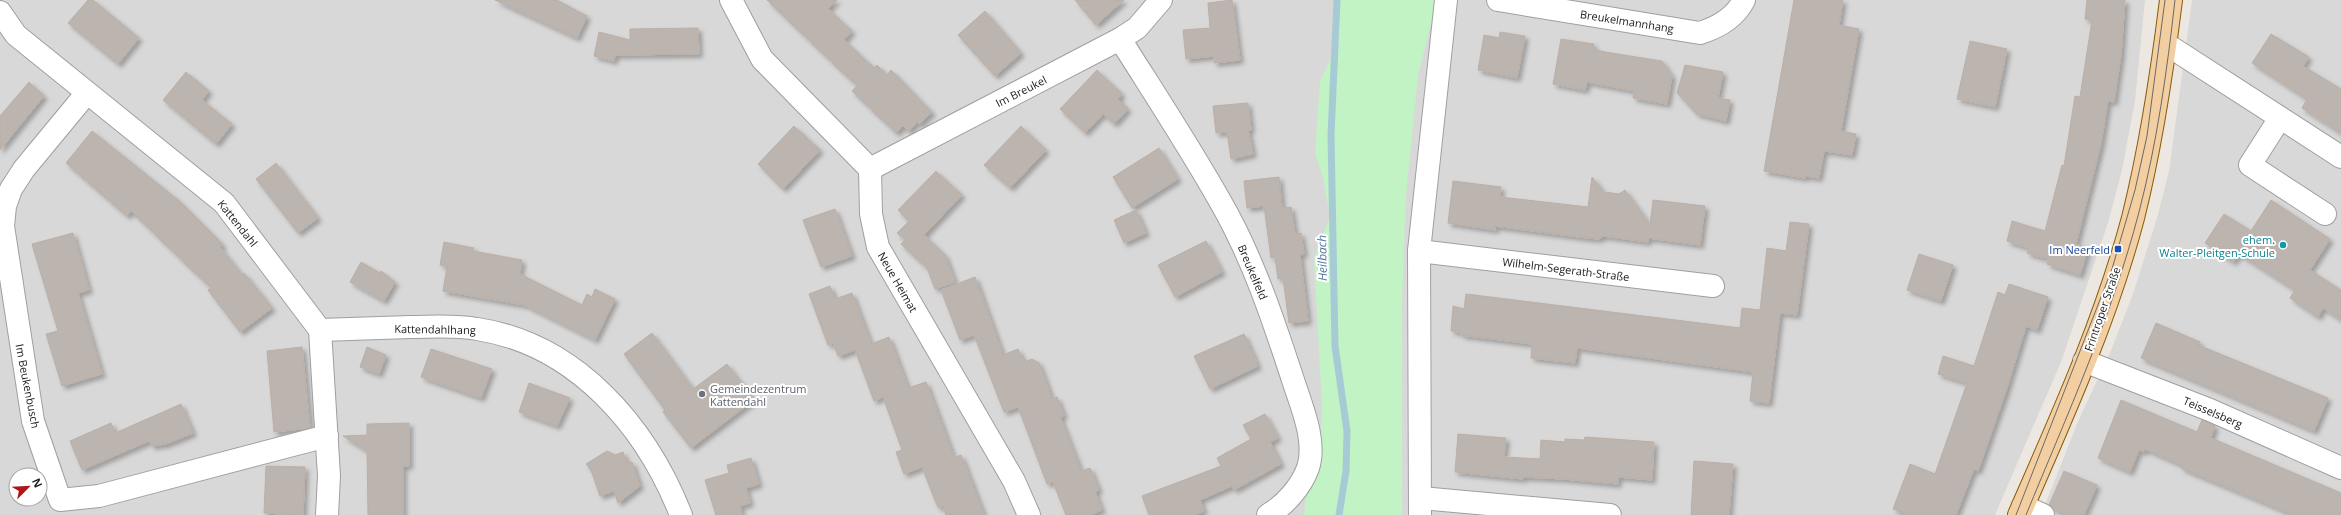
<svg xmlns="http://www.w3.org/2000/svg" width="2341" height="515" viewBox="0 0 2341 515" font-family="'Open Sans',sans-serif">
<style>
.residential{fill:#d9d8d8;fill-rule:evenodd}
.park{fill:#c1f3c5}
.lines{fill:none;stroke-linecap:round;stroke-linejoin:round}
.stream{stroke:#a6cbd5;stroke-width:7}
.building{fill:#bbb4af;stroke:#bcafa6;filter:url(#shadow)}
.minor-casing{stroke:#9f9f9f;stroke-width:24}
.major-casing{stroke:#845c0e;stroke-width:24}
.minor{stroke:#fff;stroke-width:22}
.major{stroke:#f2cea0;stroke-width:22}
.tram{stroke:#696969;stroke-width:1}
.culture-dot{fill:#0f9aa8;stroke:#fff;stroke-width:1.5}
.transit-dot{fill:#1a4fb4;stroke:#fff;stroke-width:1.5}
.worship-dot{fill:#6b7280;stroke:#fff;stroke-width:1.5}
.labels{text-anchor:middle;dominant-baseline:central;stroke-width:4;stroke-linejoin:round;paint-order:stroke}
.street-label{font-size:11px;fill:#1b1b1b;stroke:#fff}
.culture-label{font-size:11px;fill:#0d838f;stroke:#fff;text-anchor:end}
.transit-label{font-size:11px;fill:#164399;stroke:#fff;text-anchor:end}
.worship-label{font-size:11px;fill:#5b616d;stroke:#fff;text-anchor:start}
.water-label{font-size:12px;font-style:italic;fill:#527aa0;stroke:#fff}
</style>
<defs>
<filter id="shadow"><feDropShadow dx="3.5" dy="3.5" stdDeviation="2" flood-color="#0004"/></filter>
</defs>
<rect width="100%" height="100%" fill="#ece8e1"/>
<g class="residential">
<path d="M0,0H2145L2135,101L2122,170L2108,223L2061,362L1995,515H0ZM16,475H40V499H16Z"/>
<polygon points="2192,0 2341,0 2341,515 2041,515 2079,419 2110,353 2133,294 2157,218 2169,171"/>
</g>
<polygon class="park" points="1334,0 1437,0 1418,75 1406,194 1402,304 1402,515 1304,515 1306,495 1320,458 1322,407 1314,258 1330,216 1323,178 1315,153 1320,81 1332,56"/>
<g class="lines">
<polyline class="stream" points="1337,0 1331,135 1335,346 1347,431 1346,471 1339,515"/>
</g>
<g class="building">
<polygon points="88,0 93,0 139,38 118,64 68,23"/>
<polygon points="495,0 557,0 587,16 577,38"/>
<polygon points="767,0 837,0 828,9 852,31 844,40 874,68 877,65 887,75 891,70 932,112 920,124 917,122 909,131 903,126 896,133 852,91 857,86"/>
<polygon points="1075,0 1124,0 1096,25"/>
<polygon points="1232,0 1240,60 1214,63 1214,56 1186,59 1183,30 1210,28 1208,3"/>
<polygon points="1794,0 1843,0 1839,25 1859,29 1841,131 1856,134 1852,155 1824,151 1819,178 1805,176 1805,178 1764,171"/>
<polygon points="2087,0 2125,0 2121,55 2114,102 2108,101 2101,144 2076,244 2088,248 2080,275 2047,264 2049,259 2027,253 2029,248 2007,241 2012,221 2045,231 2062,165 2064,166 2075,96 2080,97 2092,20 2085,19"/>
<polygon points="985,11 1021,53 995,76 958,35"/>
<polygon points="698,28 699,54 615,55 614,61 594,56 599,32 630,40 630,29"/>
<polygon points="1500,32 1525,36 1517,78 1478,70 1484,35 1499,38"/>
<polygon points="2271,34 2309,57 2303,66 2341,89 2341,133 2302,108 2307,99 2252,63"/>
<polygon points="1561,39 1594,44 1593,49 1605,52 1662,61 1672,76 1667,104 1633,98 1634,91 1587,82 1585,90 1553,84"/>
<polygon points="1970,41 2007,49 1995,107 1957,99"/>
<polygon points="1685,65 1723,72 1718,98 1730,100 1726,121 1697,114 1677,93"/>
<polygon points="1097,70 1122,94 1118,99 1128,109 1114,124 1103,114 1085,133 1060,109"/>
<polygon points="186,72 209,91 202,100 232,124 216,144 163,100"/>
<polygon points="29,82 44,96 0,150 0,116"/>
<polygon points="1248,103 1251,130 1248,130 1253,154 1231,159 1227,132 1216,133 1213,106"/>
<polygon points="794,126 820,150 783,189 758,164"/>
<polygon points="1021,126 1046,150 1010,188 984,165"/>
<polygon points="92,131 178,200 223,245 220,247 242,275 244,273 272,308 240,332 208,290 211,288 131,211 127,216 66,163"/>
<polygon points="1159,148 1178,179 1132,208 1113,177"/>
<polygon points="276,163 318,218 298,233 256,179"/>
<polygon points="936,171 962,195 924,235 945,255 955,282 935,289 927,268 901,244 905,240 897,233 909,221 898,210"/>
<polygon points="1279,177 1282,208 1291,207 1295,234 1301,233 1304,254 1300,255 1308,321 1289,323 1283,278 1278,279 1275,257 1271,258 1264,206 1247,208 1244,181"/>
<polygon points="1592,177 1604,192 1619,194 1625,190 1650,225 1653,200 1705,206 1700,245 1648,238 1648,242 1603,236 1599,239 1587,238 1494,226 1496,230 1448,223 1453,181 1501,187 1500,197 1588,207"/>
<polygon points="2271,200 2330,239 2310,270 2341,290 2341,320 2323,308 2318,317 2290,298 2295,290 2239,254 2233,262 2205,243 2224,214 2251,231"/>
<polygon points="835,209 852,256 821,267 803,220"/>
<polygon points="1136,210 1146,233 1124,243 1114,220"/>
<polygon points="1790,222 1809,224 1797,315 1780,313 1769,403 1750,401 1753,372 1577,348 1575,363 1531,358 1532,344 1461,335 1461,332 1451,331 1453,306 1464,309 1466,294 1740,328 1742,308 1760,310 1767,248 1786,251"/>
<polygon points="73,233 89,290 78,293 102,374 62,386 46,334 58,331 32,244"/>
<polygon points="1206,241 1222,272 1175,297 1158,265"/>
<polygon points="444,242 474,248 473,251 522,260 520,274 582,305 587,294 592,297 595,289 615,299 595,340 525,305 443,291 447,266 440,265"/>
<polygon points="1919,254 1953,265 1941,301 1907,290"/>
<polygon points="361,262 380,273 381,271 395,282 384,301 350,282"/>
<polygon points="975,277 1003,355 1018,349 1024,362 1032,359 1039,363 1052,399 1057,397 1064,416 1060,417 1081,471 1090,468 1099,490 1095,492 1102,510 1090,515 1066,515 1053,482 1047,484 1018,407 1004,412 974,335 960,340 941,290"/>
<polygon points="2009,284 2048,297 2037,330 2026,326 2006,391 1978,471 1974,469 1956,515 1908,515 1893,509 1910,464 1935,474 1967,383 1938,374 1943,356 1974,366 1998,292 2005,295"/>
<polygon points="830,286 835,299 852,293 871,344 889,337 908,388 926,382 954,458 961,455 984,515 946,515 943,506 939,508 936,503 922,467 904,474 896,452 902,450 883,397 874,401 855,350 838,356 833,343 828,345 809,294"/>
<polygon points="2156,323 2200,342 2198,345 2328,398 2314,431 2141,358"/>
<polygon points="652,333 693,389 727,364 754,400 691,448 663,412 665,410 624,354"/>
<polygon points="1244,334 1258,366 1210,389 1194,356"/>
<polygon points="302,347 310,428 274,432 267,351"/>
<polygon points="367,347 386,355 379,374 360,367"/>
<polygon points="431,349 492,369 481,398 421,377"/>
<polygon points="529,383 570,398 557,426 519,412"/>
<polygon points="2121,400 2197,432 2202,420 2215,426 2211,438 2341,493 2341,515 2294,515 2181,468 2182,465 2145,449 2144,452 2139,450 2130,472 2098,458"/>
<polygon points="181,404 193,433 166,444 152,446 149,441 82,470 70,441 111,423 115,433"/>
<polygon points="1265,414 1278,438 1270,442 1281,464 1234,490 1232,486 1200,500 1204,511 1195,515 1149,515 1142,496 1221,466 1217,458 1251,439 1243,425"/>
<polygon points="409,423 409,466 403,466 403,515 368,515 367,451 343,436 367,435 367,424"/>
<polygon points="1458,434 1506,438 1504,457 1540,459 1541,440 1565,442 1565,439 1584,440 1585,437 1654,442 1652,480 1618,477 1618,484 1564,479 1523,477 1523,479 1455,472"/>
<polygon points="607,451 615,455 623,452 627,463 632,462 640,486 618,503 614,491 600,496 591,470 586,464"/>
<polygon points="751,458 759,484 746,488 750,503 740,506 742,515 716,515 705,480 729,473 727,465"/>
<polygon points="1694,461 1733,464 1729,515 1691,515"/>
<polygon points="266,466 305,467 303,515 264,513"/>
<polygon points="2064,471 2097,485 2084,515 2070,515 2054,509 2049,505"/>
</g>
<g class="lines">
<defs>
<g id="minor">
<polyline points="731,0 762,59 870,169 871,214 878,247 1014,481 1029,515"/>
<path d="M1498,0L1700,33C1719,27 1735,18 1744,0"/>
<polyline points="0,12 16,35 224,203 320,330 329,476 327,515"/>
<path d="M1120,39C1154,93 1189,146 1220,201C1252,256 1273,319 1293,380C1301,405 1317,441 1308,468C1301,487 1285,505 1268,515"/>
<polyline points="2166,44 2341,157"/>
<polyline points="86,94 24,169 11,189 5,206 3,226 33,421 60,500 99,496 327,436"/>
<polyline points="2280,118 2250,165 2325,214"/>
<polyline points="870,169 1120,39 1137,28 1161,0"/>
<polyline points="1419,251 1713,286"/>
<path d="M320,330C350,329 380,328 410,327C432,327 455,325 477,329C576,344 646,426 681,515"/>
<polyline points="2084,361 2210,410 2341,468"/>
<polyline points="1421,498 1610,515"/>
<polyline points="2023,506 2043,515"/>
<polyline points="1420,515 1419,251 1446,0"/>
</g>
<path id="major" d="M2019,515C2061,419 2106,320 2133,218C2151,146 2162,73 2171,0"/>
</defs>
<use href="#minor" class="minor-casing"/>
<use href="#major" class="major-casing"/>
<use href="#minor" class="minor"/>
<use href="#major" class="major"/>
<g class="tram">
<polyline points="2016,515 2112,269 2135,190 2147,136 2165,0"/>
<path d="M2026,515C2067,415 2112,316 2139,212C2157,143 2167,71 2175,0"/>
</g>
</g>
<circle class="culture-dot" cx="2283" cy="245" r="4"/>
<rect class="transit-dot" x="2114" y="245" width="8" height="8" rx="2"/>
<circle class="worship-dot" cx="702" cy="394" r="4"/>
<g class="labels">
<g class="street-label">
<text transform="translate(1627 21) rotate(9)">Breukelmannhang</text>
<text transform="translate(1021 91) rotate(-27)">Im Breukel</text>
<text transform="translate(238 223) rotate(51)">Kattendahl</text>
<text transform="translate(1566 269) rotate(7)">Wilhelm-Segerath-Straße</text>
<text transform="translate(1253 272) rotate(67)">Breukelfeld</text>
<text transform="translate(898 282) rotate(60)">Neue Heimat</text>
<text transform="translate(2102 309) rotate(-71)">Frintroper Straße</text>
<text transform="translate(435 329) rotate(1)">Kattendahlhang</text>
<text transform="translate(28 386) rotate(79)">Im Beukenbusch</text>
<text transform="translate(2213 412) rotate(23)">Teisselsberg</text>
</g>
<g class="culture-label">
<text x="2275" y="239">ehem.<tspan x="2275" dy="13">Walter-Pleitgen-Schule</tspan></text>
</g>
<g class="transit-label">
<text x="2110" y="249">Im Neerfeld</text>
</g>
<g class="worship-label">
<text x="710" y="388">Gemeindezentrum<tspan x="710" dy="13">Kattendahl</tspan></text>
</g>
<g class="water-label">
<text transform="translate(1322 258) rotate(-91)">Heilbach</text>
</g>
</g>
<g transform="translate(28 487) rotate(66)"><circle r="19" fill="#ffffff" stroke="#a4a4a4"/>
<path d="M0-3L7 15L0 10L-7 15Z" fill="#b31415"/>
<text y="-6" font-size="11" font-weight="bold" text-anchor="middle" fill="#1b1b1b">N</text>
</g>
</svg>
